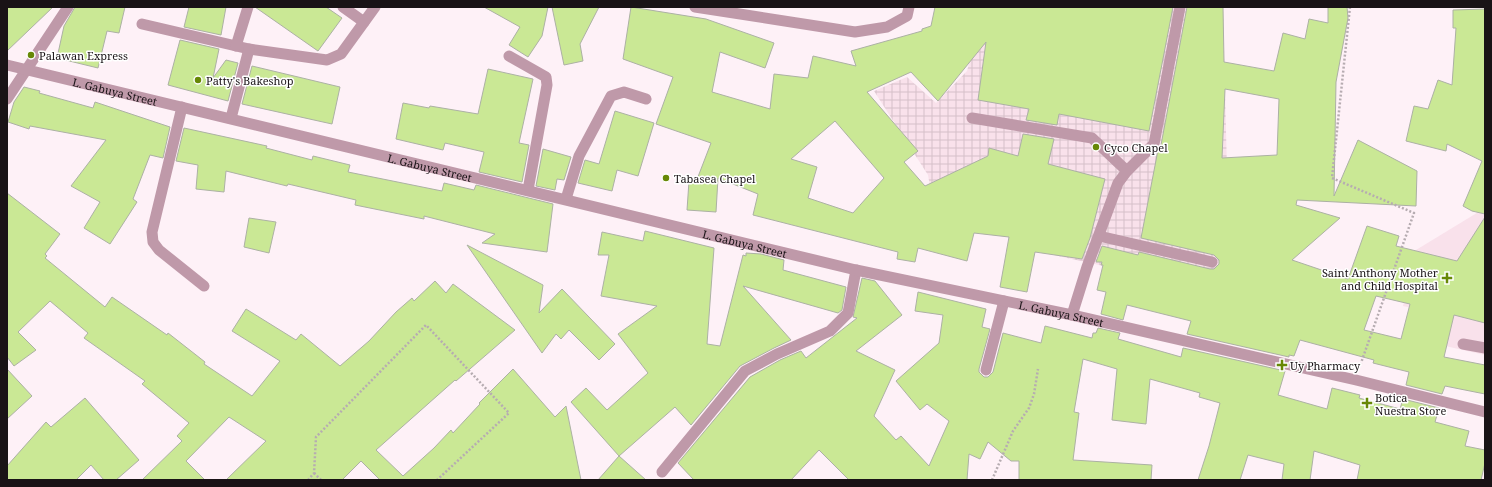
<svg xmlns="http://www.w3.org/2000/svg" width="1492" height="487" viewBox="0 0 1492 487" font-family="'Noto Serif',serif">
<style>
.built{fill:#f9e1eb}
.industrial{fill:url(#industrial-grid)}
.building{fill:#cae895;stroke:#acb1a4;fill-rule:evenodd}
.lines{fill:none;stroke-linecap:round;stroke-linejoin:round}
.path{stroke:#b6acb1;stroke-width:2.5;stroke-dasharray:2 2;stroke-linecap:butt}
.service{stroke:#bf99a9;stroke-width:11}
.minor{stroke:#bf99a9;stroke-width:11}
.tertiary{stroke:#bf99a9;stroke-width:11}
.poi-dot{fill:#678806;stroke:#fff;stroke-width:1.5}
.labels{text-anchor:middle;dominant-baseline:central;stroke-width:3;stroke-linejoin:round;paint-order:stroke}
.poi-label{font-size:11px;fill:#191316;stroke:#fff;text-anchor:start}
.street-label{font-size:11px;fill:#191316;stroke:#fff}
</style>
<defs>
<pattern id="industrial-grid" width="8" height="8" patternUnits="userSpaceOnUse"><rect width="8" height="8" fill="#f9e1eb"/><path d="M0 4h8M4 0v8" fill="none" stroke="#d5c0c9"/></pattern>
</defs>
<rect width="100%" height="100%" fill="#fef1f7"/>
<polygon class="built" points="1485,208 1485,355 1432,343 1435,313 1403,306 1416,250"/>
<polygon class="industrial" points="984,7 1223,7 1230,294 1031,250 992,179 934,210 928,175 874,91 907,77 936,103 967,71"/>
<g class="building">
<polygon points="7,7 53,7 7,51"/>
<polygon points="75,7 125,7 119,33 107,31 98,68 57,58 64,26"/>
<polygon points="189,7 226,7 221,35 184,27"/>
<polygon points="255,7 326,7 342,18 318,51"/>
<polygon points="484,7 548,7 542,36 528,57 509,45 520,27"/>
<polygon points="552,7 599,7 580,44 583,61 564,65"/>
<path d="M631,7L706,19L774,43L765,68L720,52L712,92L770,109L774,74L808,78L813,56L856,66L851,51L922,31V29L931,26L935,7H1173L1149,131L1059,114L1057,125L1026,120L1029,109L978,100L986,42L938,101L911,72L867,92L918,151L904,162L925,186L988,156L989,148L1018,156L1023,134L1054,139L1048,164L1105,179L1090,238L1082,259L1035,252L1027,292L1000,287L1009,237L974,233L967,261L918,248L915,262L897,259L898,252L753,215L758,194L718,178L716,212L687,210L689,181L696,182L711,143L656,124L673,77L623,59ZM835,121L884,178L853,213L808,198L817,167L791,159Z"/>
<path d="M1187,7H1223L1224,62L1274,71L1283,33L1305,39L1309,19L1328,23V7H1347L1348,18L1336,82L1334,196L1358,140L1417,171L1416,206L1297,200L1296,205L1340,218L1292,260L1348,279L1367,226L1399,236L1396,246L1457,261L1485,217V323L1454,315L1444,357L1485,365V394L1445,386L1442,394L1406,385L1409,372L1373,363L1374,360L1300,340L1294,356L1289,355V357L1187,334L1191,321L1127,305L1123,320L1101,314L1106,292L1097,290L1103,265H1101L1102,262H1096L1102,246L1138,255L1139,252L1210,269H1214L1219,264V260L1214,255L1141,238L1158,150L1161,145ZM1225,89L1279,99L1277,155L1222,158ZM1376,296L1410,304L1401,339L1364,330Z"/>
<polygon points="1485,9 1485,214 1472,211 1463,206 1482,161 1447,144 1446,151 1406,141 1414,106 1428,109 1438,80 1452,85 1456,28 1453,28 1453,10"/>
<polygon points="180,40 219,49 213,78 226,60 238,63 228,101 168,85"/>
<polygon points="252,66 340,87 332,124 242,104"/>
<polygon points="488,69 533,79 519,143 529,145 522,182 479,172 484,152 445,143 443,150 396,139 403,103 429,108 430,106 478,114"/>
<polygon points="24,87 40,91 39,93 93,108 95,102 170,127 163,158 150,155 133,199 137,202 110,244 84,228 100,202 71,186 106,140 30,126 29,129 8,122 14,102"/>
<polygon points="615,111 654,123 638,176 617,170 612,191 578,183 585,160 599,164"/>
<polygon points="184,128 267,146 266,148 312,160 313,156 350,165 348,172 442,191 444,183 474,190 476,185 553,204 547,252 482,243 495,234 424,216 424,219 355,205 356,200 288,184 287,186 226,171 224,192 196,189 198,165 176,161"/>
<polygon points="543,149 571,157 564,180 557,179 555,190 536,186"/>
<polygon points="7,193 60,234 45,254 47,256 45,258 105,307 112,297 167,335 168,333 205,362 204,364 252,396 280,361 232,331 246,309 296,340 301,334 340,366 369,341 396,312 412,298 414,301 435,281 446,293 453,284 515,330 456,381 455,380 376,450 403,476 434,448 451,430 453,433 480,404 479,403 513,369 555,417 566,406 581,480 380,480 361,461 342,480 226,480 266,441 229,417 186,461 205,480 142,480 182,441 177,436 189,423 142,384 145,381 84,338 88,333 50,301 18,332 36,350 14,366 7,357"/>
<polygon points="249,218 276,222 269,253 244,247"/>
<polygon points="645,231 714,248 707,344 720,346 743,255 746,256 746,253 761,254 784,260 783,270 846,287 842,310 838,313 743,286 791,340 774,348 740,366 691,425 675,407 619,456 571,402 586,388 607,410 648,373 618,334 657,306 601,296 609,255 598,255 602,232 643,241"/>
<polygon points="467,245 543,285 539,313 562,289 615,344 599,360 569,330 561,339 556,334 542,353"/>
<polygon points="862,278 875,281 902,315 856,351 895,370 874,416 896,440 901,436 929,466 949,421 927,404 920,410 896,381 939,343 943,315 915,311 918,292 986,309 982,327 990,329 979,369 979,372 984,377 988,377 993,372 1003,333 1041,343 1045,326 1092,338 1093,333 1096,333 1098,328 1120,333 1118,339 1181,357 1183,348 1285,371 1278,395 1327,409 1332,388 1360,395 1359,398 1400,409 1403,399 1439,408 1435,422 1469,431 1465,446 1485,450 1485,463 1481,480 1357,480 1360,465 1314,451 1310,480 1282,480 1284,464 1248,455 1240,480 1198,480 1209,446 1220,403 1199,397 1200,393 1150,379 1146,424 1112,420 1117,369 1083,359 1074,412 1079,413 1073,460 1152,465 1151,480 1019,480 1019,461 1011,461 988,442 980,459 969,454 967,480 849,480 819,450 791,480 694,480 678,463 750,377 780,360 801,351 806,358 857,318 853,317"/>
<polygon points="7,369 32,396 7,419"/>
<polygon points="85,398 139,460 116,480 104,480 91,465 76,480 7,480 7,466 46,422 51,427"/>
<polygon points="619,456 646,480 598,480"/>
</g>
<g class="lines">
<g class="path">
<polyline points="1350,7 1332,178 1414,213 1361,363"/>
<polyline points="314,473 321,480"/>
<polyline points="308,480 314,473 316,437 426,325 509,413 437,480"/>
<polyline points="992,480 1013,431 1029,408 1034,394 1038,369"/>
</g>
<g class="service">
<polyline points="343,7 364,22"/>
<polyline points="142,24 249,49 327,60 341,54 375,7"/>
<polyline points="236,46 248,7"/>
<polyline points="509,56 546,77 547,85 528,190"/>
<polyline points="182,107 152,232 153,242 159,250 204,286"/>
<polyline points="231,118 249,49"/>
<polyline points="972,118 1092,138 1127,171"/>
<polyline points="566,199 579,156 611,96 624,92 646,99"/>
<polyline points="1099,236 1212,262"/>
<polyline points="1072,315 1087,267 1118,183 1127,171 1154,144 1180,7"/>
<polyline points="1463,344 1485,348"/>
<polyline points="986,370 1004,301"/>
<polyline points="662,472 745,371 777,354 830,331 848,313 856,270"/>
</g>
<g class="minor">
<polyline points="695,7 855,32 887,27 907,16 909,7"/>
<polyline points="7,99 68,7"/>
</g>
<path class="tertiary" id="s1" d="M7,65L856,270L1072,315L1356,380L1485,412"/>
</g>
<g class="poi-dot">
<circle cx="31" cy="55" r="4"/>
<circle cx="198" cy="80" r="4"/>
<circle cx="1096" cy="147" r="4"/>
<circle cx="666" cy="178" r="4"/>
<path d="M1445 272h4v4h4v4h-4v4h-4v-4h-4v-4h4z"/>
<path d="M1280 359h4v4h4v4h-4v4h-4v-4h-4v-4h4z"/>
<path d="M1365 397h4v4h4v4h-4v4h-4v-4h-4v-4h4z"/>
</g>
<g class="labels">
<g class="poi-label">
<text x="39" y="55">Palawan Express</text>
<text x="206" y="80">Patty's Bakeshop</text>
<text x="1104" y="147">Cyco Chapel</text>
<text x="674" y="178">Tabasea Chapel</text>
<text x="1438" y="272" text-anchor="end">Saint Anthony Mother<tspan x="1438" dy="13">and Child Hospital</tspan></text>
<text x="1290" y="365">Uy Pharmacy</text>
<text x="1375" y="397">Botica<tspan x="1375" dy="13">Nuestra Store</tspan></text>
</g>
<g class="street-label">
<text stroke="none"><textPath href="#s1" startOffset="111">L. Gabuya Street</textPath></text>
<text stroke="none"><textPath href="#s1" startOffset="435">L. Gabuya Street</textPath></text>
<text stroke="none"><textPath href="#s1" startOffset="759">L. Gabuya Street</textPath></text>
<text stroke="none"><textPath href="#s1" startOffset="1083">L. Gabuya Street</textPath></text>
</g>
</g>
<rect width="1492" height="487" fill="none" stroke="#191316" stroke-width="16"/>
</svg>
